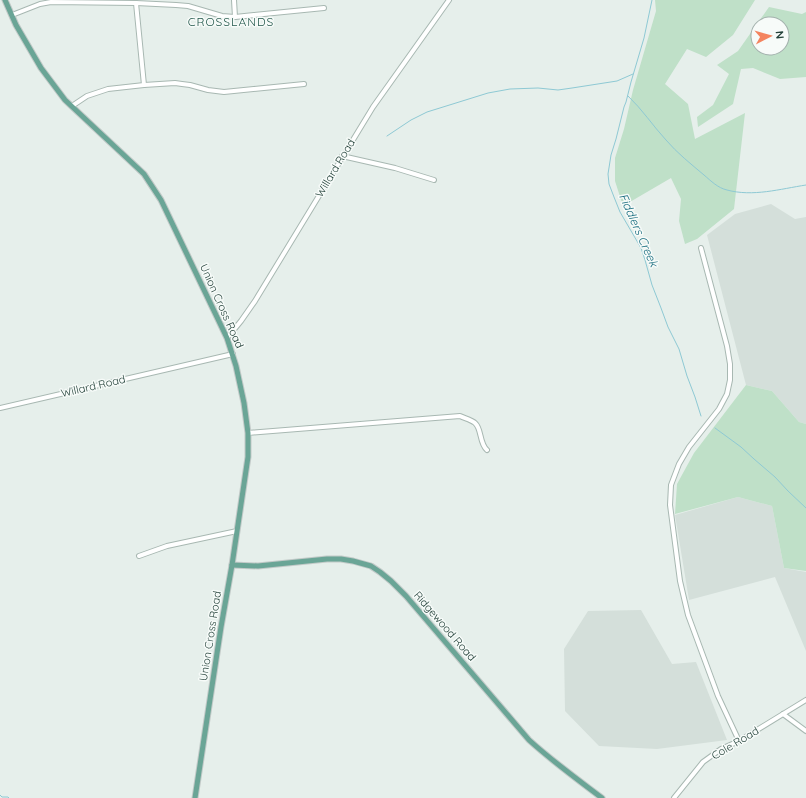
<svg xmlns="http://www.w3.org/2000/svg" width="806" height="798" viewBox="0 0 806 798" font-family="Quicksand,sans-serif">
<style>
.built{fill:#d4dfda}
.green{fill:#bfe0c8;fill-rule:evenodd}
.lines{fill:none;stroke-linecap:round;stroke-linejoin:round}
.stream{stroke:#8ec9d4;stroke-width:1}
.minor-casing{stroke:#a8b8b2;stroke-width:6}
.major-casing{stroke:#c2cac8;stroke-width:7}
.minor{stroke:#fff;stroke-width:4}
.major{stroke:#6aa596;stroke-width:5}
.labels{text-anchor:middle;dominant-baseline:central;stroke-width:3;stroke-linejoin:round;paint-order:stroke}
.street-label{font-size:11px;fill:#24423a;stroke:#f7fbf9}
.neighbourhood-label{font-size:12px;letter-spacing:1px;fill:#1f5548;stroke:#f7fbf9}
.water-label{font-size:12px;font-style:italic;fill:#1c6f80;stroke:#f7fbf9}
</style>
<rect width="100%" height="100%" fill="#e6efeb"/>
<g class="built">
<polygon points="771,204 795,219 806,217 806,424 799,422 772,391 746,385 707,235 735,214"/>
<polygon points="738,497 772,506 784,568 806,572 806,651 775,577 689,600 675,515"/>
<polygon points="641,610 672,664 696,662 727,740 657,749 599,746 565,711 564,649 588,611"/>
</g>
<g class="green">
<polygon points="655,0 755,0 733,35 706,57 687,49 665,84 688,104 695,139 745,113 734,209 697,239 685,244 679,221 681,199 671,178 623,206 615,181 615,158 624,129 633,90 656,11"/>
<path d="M769,7L802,14L806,12V77L780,79L753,68L741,69L733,104L698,127L697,117L713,105L729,74L717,65L738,51ZM758,24H782V48H758Z"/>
<polygon points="746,385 772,391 799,422 806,424 806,571 784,568 772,506 738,497 675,514 677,484 694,453"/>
</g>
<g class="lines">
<g class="stream">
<polyline points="652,0 644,38 631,82 626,102 624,107 616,139 611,155 608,174 609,184 614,197 620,212 641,248 645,260 652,285 661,308 668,327 679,349 687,376 695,397 701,416"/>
<path d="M628,96C642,109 653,126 666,140C677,153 691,164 704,175C711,181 718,188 727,190C753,197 780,189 806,185"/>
<polyline points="387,136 411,120 427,112 488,93 510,89 538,88 558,90 572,88 617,81 633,74"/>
<polyline points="715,428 741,447 754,459 775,477 788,491 806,508"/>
<polyline points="0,795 2,797 8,797 9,798"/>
</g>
<defs>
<g id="minor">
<polyline points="234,0 235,17"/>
<polyline points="136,3 144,85"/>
<polyline points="12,15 40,4 51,2 136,3 176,5 188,6 222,16 235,17 324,8"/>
<polyline points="72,106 87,96 108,89 144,85 175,83 182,84 190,85 208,90 224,92 304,84"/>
<polyline points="342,156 395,168 434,180"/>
<polyline points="701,248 727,346 730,364 730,380 727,394 719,409 689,447 679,464 671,485 670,505 680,581 688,615 718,696 739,741"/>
<polyline points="227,338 241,321 255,301 373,107 449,0"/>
<polyline points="0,408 233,354"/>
<path d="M248,433L460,416C464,418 472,420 475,423C482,429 479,443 487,450"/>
<polyline points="139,556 167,546 237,531"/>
<polyline points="783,714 806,731"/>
<polyline points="674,798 703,762 721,749 739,741 806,700"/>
</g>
<g id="major">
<polyline points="5,0 16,25 41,68 65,100 144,174 161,200 227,338 236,366 244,403 248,433 248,457 232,565 221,627 195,798"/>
<path d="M232,565L258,566L327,559H341L353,561L371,566L380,572L391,581L406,596L529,740C552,761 577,779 602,798"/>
</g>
</defs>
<use href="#minor" class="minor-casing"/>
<use href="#major" class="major-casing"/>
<use href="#minor" class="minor"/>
<use href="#major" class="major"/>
</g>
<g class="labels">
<g class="street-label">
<text transform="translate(335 168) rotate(-59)">Willard Road</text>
<text transform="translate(222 306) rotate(66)">Union Cross Road</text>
<text transform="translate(93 386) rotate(-13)">Willard Road</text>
<text transform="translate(445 626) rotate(49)">Ridgewood Road</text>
<text transform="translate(210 636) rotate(-81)">Union Cross Road</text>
<text transform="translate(735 743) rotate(-31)">Cole Road</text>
</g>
<g class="neighbourhood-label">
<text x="231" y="21">CROSSLANDS</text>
</g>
<g class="water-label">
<text transform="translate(639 230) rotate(66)">Fiddlers Creek</text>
</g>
</g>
<g transform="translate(770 36) rotate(84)"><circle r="19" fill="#f7fbf9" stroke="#a3b1ad"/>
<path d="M0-3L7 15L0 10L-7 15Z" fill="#f4845f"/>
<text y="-6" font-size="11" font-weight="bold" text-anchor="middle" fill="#24423a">N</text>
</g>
</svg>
